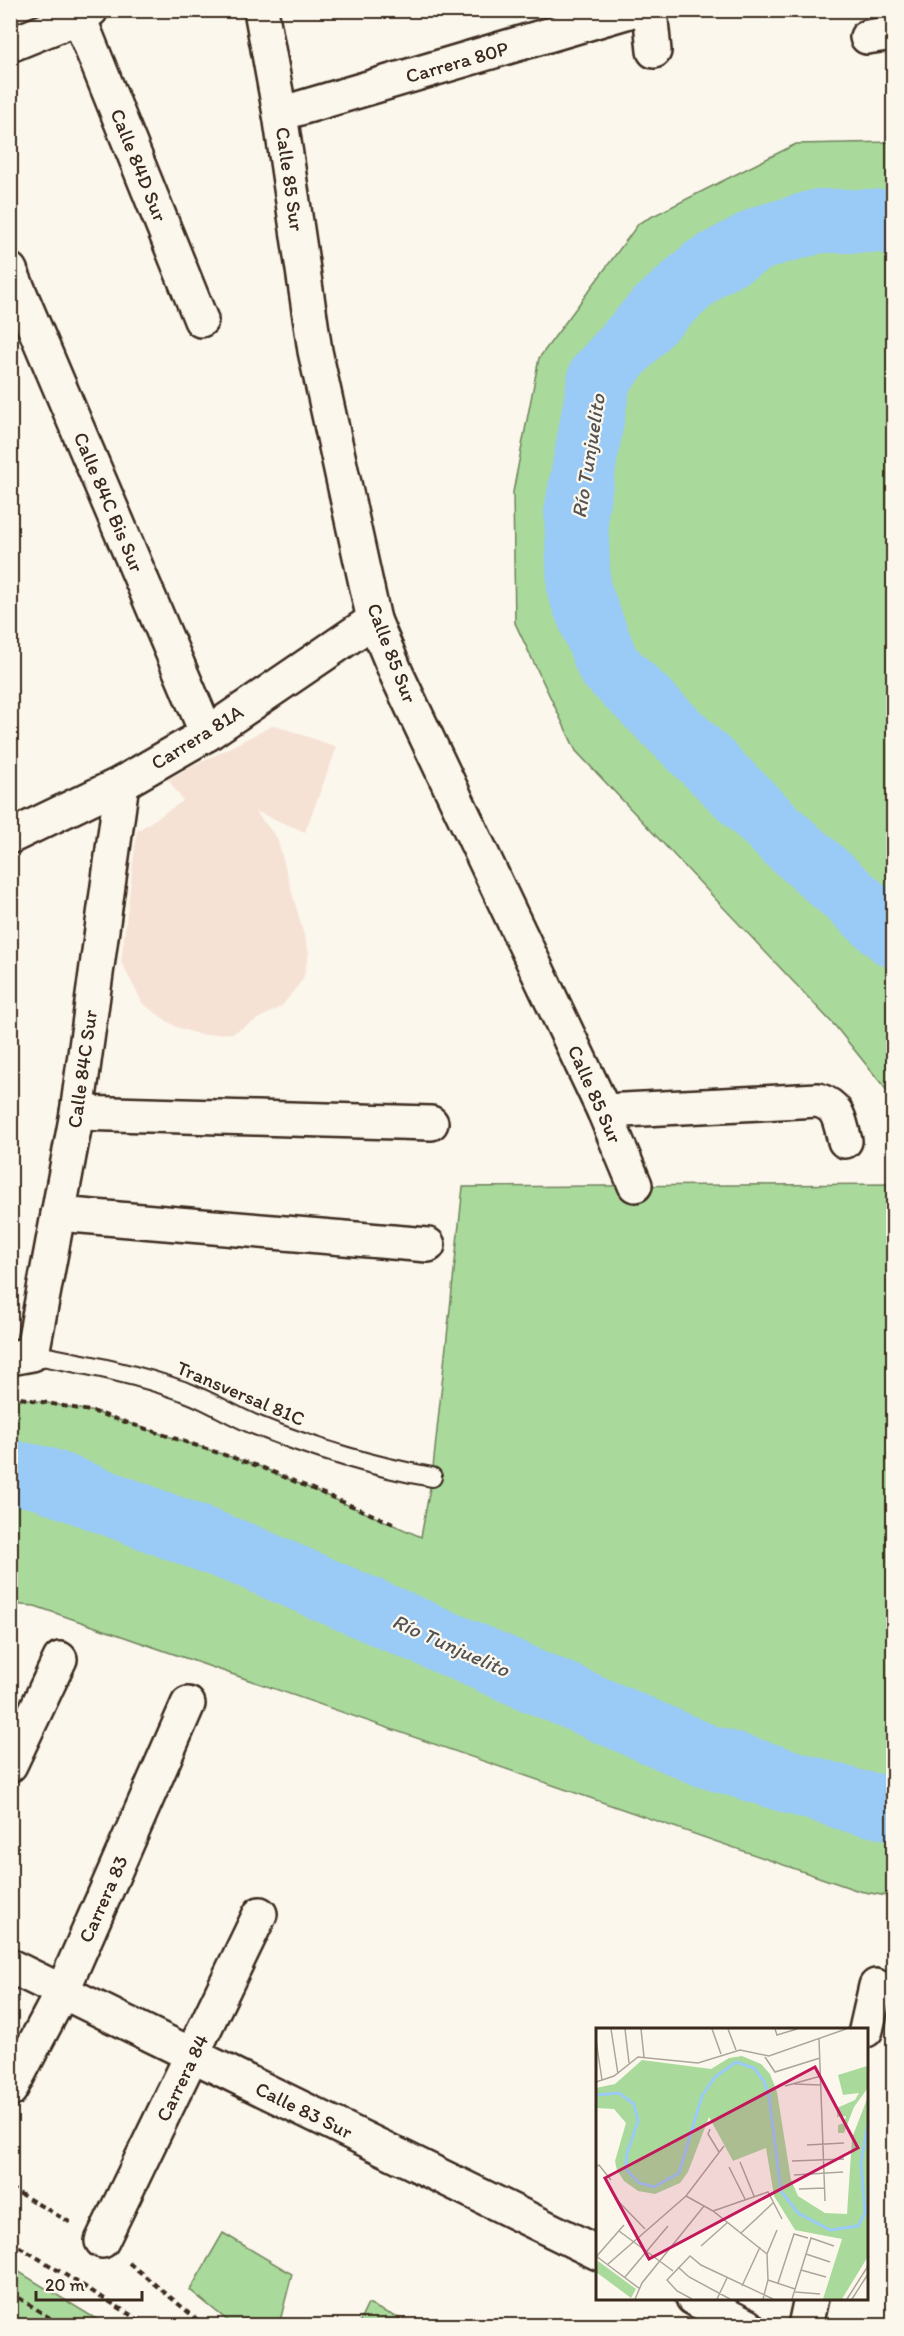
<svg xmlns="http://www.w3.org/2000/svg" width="904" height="2336" viewBox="0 0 904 2336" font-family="Itim,sans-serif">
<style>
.built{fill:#f6e2d5}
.green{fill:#a9da9c;stroke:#72825d;stroke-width:1.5}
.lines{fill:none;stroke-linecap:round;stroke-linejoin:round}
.river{stroke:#9acaf6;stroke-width:64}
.lane-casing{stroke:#3b2a1e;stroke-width:22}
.street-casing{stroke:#3b2a1e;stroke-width:38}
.path{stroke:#3b2a1e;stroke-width:4;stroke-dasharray:6 4.5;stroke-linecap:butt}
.lane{stroke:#fbf7ec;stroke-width:18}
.street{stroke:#fbf7ec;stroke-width:33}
.labels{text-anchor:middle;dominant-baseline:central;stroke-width:4.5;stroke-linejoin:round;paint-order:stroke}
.street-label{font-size:20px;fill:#3b2a1e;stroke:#fbf7ec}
.water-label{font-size:21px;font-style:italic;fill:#535254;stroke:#fbf7ec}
.inset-river{fill:none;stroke:#9acaf6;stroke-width:3}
.inset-road{fill:none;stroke:#aea59a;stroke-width:1.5}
.view{fill:#c2185b;fill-opacity:0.15;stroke:#c2185b;stroke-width:3}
.inset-edge{fill:none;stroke:#3b2a1e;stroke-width:3}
</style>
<rect width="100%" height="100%" fill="#fbf7ec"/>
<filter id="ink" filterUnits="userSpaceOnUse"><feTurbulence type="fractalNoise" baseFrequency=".0167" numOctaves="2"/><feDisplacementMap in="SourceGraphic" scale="12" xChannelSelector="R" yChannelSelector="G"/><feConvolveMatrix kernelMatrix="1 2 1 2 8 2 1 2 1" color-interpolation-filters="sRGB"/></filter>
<g filter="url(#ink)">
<polygon class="built" points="274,725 337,747 305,832 255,811 277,838 309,953 303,979 282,1006 233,1033 201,1035 176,1027 143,1004 121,962 137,831 183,801 168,779"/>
<g class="green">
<polygon points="893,142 894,142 893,1098 836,1027 576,751 515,623 513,492 539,358 639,223 796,144"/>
<polygon points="893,1184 893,1897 859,1891 35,1606 11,1604 10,1396 95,1412 261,1467 421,1537 432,1477 463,1187"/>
<polygon points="223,2233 292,2274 279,2325 233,2325 190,2290"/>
<polygon points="10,2267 11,2267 106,2325 11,2325"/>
<polygon points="368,2304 414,2325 358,2325"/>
</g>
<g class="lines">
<g class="river">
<polyline points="894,224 885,221 819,221 763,237 706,268 653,316 600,376 576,512 579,590 608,665 782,836 894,936"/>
<polyline points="10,1472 42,1478 247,1556 706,1756 857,1802 894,1809"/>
</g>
<defs>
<path id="lane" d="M32,1354C83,1364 134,1373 183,1391C207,1399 229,1414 253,1424C312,1448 370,1466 432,1477"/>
<g id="street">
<polyline points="76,10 201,320"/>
<polyline points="261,10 280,114 315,351 374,620 397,675 604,1111 635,1185"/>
<polyline points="650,10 654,51"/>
<polyline points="867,37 894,33"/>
<polyline points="10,45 79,17 91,10"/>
<polyline points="280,114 633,10"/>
<polyline points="10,270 207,734"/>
<polyline points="10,837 122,783 207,734 374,620"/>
<path d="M604,1111L818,1100C840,1107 839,1120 845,1141"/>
<polyline points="77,1113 431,1123"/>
<polyline points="58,1214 428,1245"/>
<polyline points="10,1358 32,1354 77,1113 122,783"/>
<polyline points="10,1765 60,1659"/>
<polyline points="10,1966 598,2253"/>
<polyline points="866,2030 876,1986"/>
<polyline points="10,2090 62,1992 188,1704"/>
<polyline points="102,2241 260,1914"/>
<polyline points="693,2298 747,2326"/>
<polyline points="805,2326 811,2298"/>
</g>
</defs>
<use href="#lane" class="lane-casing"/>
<use href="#street" class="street-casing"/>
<g class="path">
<polyline points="10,1396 95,1412 261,1467 394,1524"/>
<polyline points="10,2188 71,2223"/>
<polyline points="10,2241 149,2326"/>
<polyline points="129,2263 205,2326"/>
<polyline points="10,2292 62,2326"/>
</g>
<use href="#lane" class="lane"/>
<use href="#street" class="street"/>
</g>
</g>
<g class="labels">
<g class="street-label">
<text transform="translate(457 62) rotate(-16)">Carrera 80P</text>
<text transform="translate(139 165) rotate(68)">Calle 84D Sur</text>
<text transform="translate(290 179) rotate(82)">Calle 85 Sur</text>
<text transform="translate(109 502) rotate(67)">Calle 84C Bis Sur</text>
<text transform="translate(392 653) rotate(69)">Calle 85 Sur</text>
<text transform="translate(197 737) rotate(-32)">Carrera 81A</text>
<text transform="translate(82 1069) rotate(-82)">Calle 84C Sur</text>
<text transform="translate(595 1094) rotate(66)">Calle 85 Sur</text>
<text transform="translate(241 1393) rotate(23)">Transversal 81C</text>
<text transform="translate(103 1899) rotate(-66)">Carrera 83</text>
<text transform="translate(182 2078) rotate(-64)">Carrera 84</text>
<text transform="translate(304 2110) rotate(26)">Calle 83 Sur</text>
</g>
<g class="water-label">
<text transform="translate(588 456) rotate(-81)">Río Tunjuelito</text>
<text transform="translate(451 1645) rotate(24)">Río Tunjuelito</text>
</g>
</g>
<g transform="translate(596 2028)">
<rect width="272" height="272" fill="#fbf7ec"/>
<path d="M146,28L165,36L174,46L181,64L195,152L202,168L229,185L251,186L256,110L271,71V230L246,271H227L246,211L199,202L178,168L170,120L137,133L113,89L92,144L84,155L59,166L42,163L28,153L21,142L19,133L30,95L18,81L0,80V60L19,56L46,32L115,41L133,30ZM271,38V61L258,79L248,105H242V97L248,95L250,88L241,89V80L259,72L263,65L247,67L242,47ZM2,233L40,261L35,270L0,244Z" fill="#a9da9c"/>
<path class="inset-river" d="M0,67L23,65L38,76L42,93L31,125L30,141L43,155L58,159L83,145L106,68L119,49L140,34L158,40L168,53L173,69L185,163L202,185L234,202L262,198L269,185L265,134L272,95"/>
<path class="inset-road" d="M15,1L22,46M29,1L33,35M45,1L48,29M116,1L125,26M132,1L140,22M179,1L181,7L201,1M223,11L229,173M0,12L6,52M169,29L179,44L224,30M0,54L18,48L42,29L102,35L144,22L173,28L250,1M198,56L225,57M189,58L225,48M114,101L112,106L123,124M211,117L248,115M196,133L248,131M144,134L158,168M0,139L3,137L15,152M133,139L149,171M198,147L247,144M203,161L229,160M90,168L117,183L171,226M22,173L49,201M117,183L172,164L186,191M23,203L77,243M145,205L177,175M105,218L132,194M210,226L234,234M0,228L44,261M0,229L28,197M11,237L90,168L128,118M82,239L93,249L134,271M205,242L230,249M29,249L72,198M172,252L199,261M182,255L198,206L212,210M146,258L164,219M199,264L224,266M39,271L46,255L108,178M96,271L81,263L71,252L94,228L105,237L177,271M121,271L131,250M167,271L172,252L171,226L181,202M196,271L215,210L238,218M251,271L272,238M256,271L272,246"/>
<path class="view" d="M219,39L262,120L53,231L9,150Z"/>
<rect width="272" height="272" class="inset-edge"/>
</g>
<rect width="904" height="2336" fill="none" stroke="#fbf7ec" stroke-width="36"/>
<rect x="18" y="18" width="868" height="2300" fill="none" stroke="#3b2a1e" stroke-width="2" filter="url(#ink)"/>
<path d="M36 2291v9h106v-9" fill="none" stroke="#3b2a1e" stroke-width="3"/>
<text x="45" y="2291" font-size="18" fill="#3b2a1e" stroke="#fbf7ec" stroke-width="4.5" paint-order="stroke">20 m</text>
</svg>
